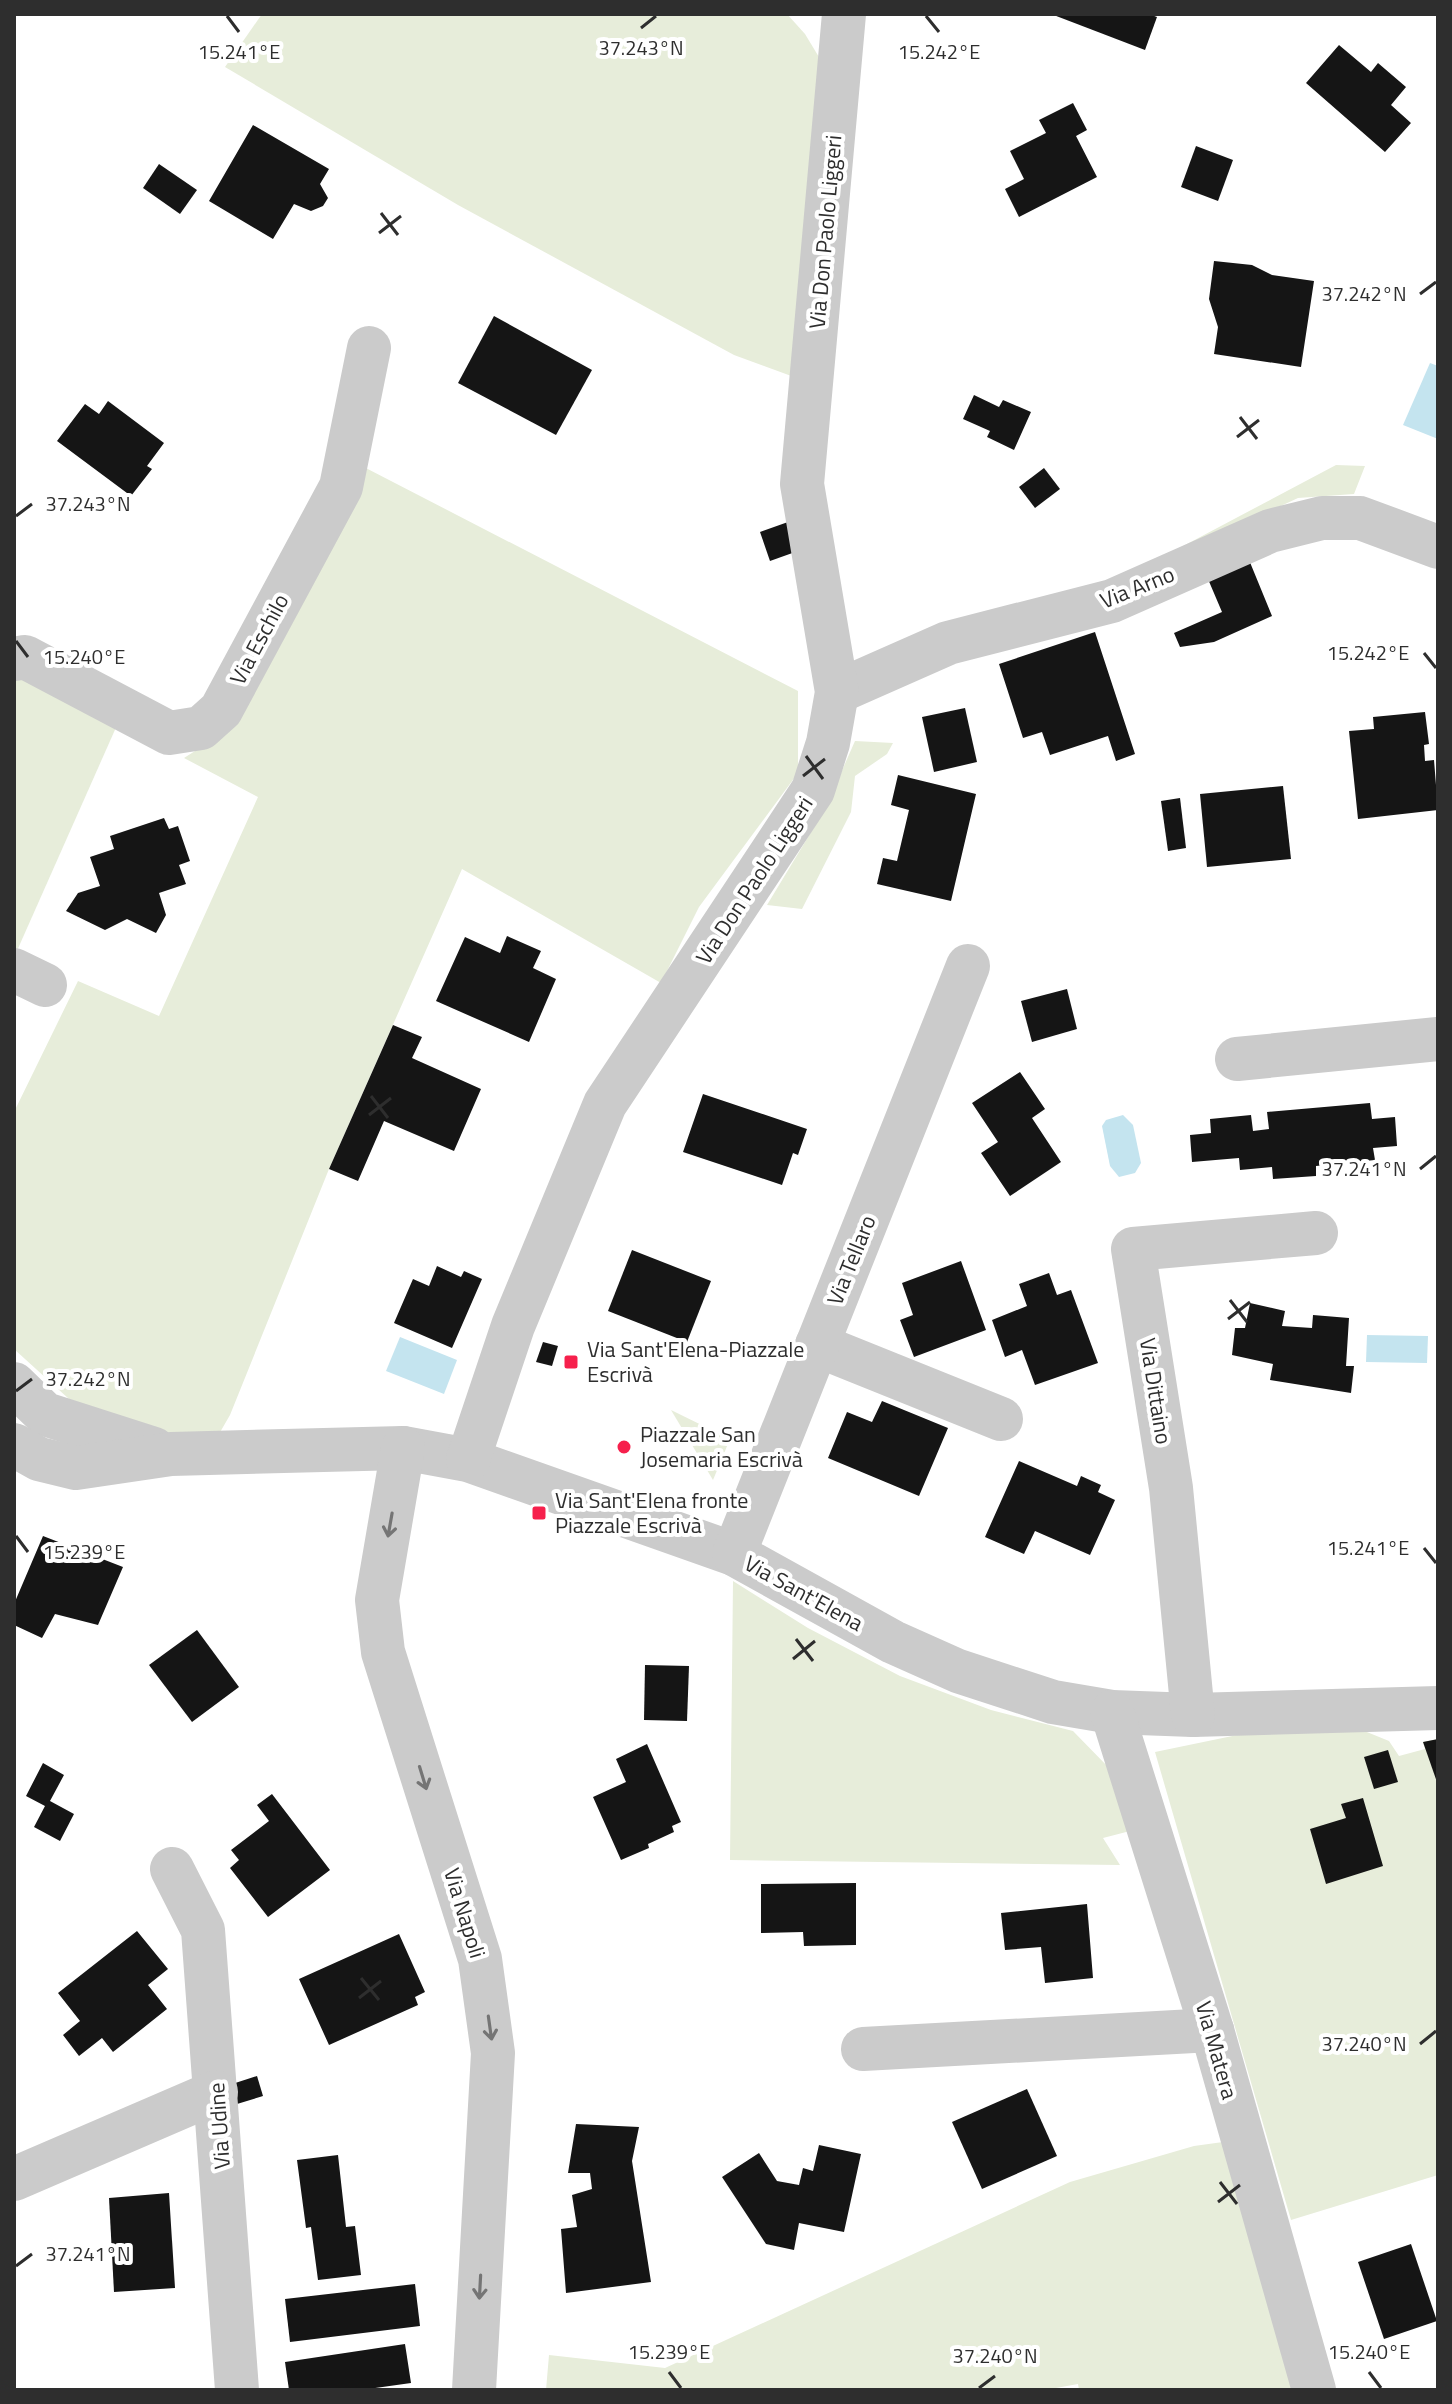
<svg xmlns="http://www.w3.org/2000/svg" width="1452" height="2404" viewBox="0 0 1452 2404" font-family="'Titillium Web',sans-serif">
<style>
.green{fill:#e7edda}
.water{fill:#c4e4ef}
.building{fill:#151515}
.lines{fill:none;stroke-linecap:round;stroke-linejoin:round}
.minor{stroke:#cbcbcb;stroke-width:44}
.oneway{stroke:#757575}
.ticks{fill:none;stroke:#2e2e2e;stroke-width:3}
.poi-dot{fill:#f6204c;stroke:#fff;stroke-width:3}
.labels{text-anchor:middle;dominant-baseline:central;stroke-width:8;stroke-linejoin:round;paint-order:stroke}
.street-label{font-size:22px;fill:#2e2e2e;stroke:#fff}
.poi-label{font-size:22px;fill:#2e2e2e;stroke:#fff;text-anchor:start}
.ticks-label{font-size:20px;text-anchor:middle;fill:#2e2e2e;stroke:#fff;stroke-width:8;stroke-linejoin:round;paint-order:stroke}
</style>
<rect width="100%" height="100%" fill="#fff"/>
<g class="green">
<polygon points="262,14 787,14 805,34 828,72 794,377 734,355 458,205 225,67"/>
<polygon points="360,465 798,691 798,773 699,907 661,983 462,869 329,1169 230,1415 219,1434 176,1437 69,1399 14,1349 14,1112 78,981 159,1016 258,797 184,758 206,744"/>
<polygon points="1336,465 1365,466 1354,494 1298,498 1104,588"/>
<polygon points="14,679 33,679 118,723 16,953"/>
<polygon points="855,741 893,743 887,754 855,776 851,812 802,909 767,905 825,809"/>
<polygon points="671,1410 730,1439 713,1480"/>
<polygon points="733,1581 808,1628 900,1676 991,1710 1073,1731 1112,1771 1130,1831 1103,1838 1120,1865 730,1860"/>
<polygon points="1357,1728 1389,1741 1399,1756 1425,1749 1423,1742 1438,1739 1438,2175 1291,2220 1155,1752 1242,1734"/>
<polygon points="1223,2142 1295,2390 1079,2390 1078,2384 1045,2390 546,2390 549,2355 665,2368 1070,2182 1194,2146"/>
</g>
<g class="water">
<polygon points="1430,363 1438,366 1438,439 1403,425"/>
<polygon points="1123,1115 1133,1125 1141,1163 1135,1173 1119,1177 1110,1166 1102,1126 1106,1120"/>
<polygon points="1367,1335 1428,1336 1427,1363 1366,1362"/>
<polygon points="400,1337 457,1360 444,1394 386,1371"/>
</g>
<g class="building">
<polygon points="1051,14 1149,14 1157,17 1145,50"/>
<polygon points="1339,45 1371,72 1378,63 1406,87 1391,105 1411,123 1385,152 1306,83"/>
<polygon points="1073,103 1087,130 1076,136 1097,177 1019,217 1005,189 1024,179 1010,151 1046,133 1039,120"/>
<polygon points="253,125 329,169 320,184 328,198 323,206 311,211 294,204 273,239 209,201"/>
<polygon points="1196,146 1233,160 1218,201 1181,187"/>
<polygon points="159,164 197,190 180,214 143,188"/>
<polygon points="1214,261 1252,265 1272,275 1314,281 1301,367 1214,354 1218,327 1209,299"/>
<polygon points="494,316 592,370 556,435 458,383"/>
<polygon points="974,395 999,407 1003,400 1031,412 1014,450 987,437 990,431 963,419"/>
<polygon points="108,401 164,443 147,466 152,469 131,496 57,441 85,404 99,414"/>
<polygon points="1044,468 1060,489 1035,508 1019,487"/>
<polygon points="788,522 798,551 770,561 760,532"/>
<polygon points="1247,555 1272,616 1214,642 1180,647 1174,633 1222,612 1205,572"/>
<polygon points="1095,632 1135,754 1116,761 1108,736 1050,755 1042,732 1023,738 999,664"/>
<polygon points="965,708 977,762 934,772 922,717"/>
<polygon points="1425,712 1429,744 1424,745 1425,761 1434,760 1438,810 1358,819 1349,731 1374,729 1373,717"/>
<polygon points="898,775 976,794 951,901 877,884 883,858 897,861 909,810 891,805"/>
<polygon points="1283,786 1291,859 1207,867 1200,794"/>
<polygon points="1180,798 1186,848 1168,851 1161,801"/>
<polygon points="164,818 169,829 178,826 190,861 179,865 186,884 159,893 166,915 156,933 127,919 105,930 66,911 78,893 100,886 90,857 114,849 110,836"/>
<polygon points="507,936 541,951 533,968 556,979 529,1042 436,1001 465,937 500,953"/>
<polygon points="1067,989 1077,1029 1032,1042 1021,1001"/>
<polygon points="393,1025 422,1037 412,1058 481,1089 454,1151 384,1121 358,1181 329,1169"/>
<polygon points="1020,1072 1045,1109 1032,1118 1061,1162 1010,1196 981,1153 998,1142 972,1103"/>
<polygon points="703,1094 807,1129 798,1155 793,1153 782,1185 683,1152"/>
<polygon points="1370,1103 1372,1119 1395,1117 1397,1146 1373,1148 1375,1160 1316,1166 1316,1176 1273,1179 1272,1167 1240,1170 1239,1158 1192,1162 1190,1135 1211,1133 1210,1119 1251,1115 1253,1131 1269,1129 1267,1112"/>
<polygon points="632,1250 711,1281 687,1342 608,1311"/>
<polygon points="961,1261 986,1330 914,1357 900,1320 913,1315 902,1283"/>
<polygon points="437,1266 461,1277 464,1271 482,1279 452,1348 394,1323 413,1279 429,1286"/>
<polygon points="1049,1273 1057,1295 1071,1290 1098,1363 1035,1385 1022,1350 1005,1357 992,1320 1027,1306 1019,1284"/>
<polygon points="1250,1303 1285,1311 1282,1326 1312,1328 1313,1315 1349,1318 1346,1366 1354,1366 1351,1393 1270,1380 1273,1364 1232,1355 1235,1328 1245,1328"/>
<polygon points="543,1342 558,1346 552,1366 536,1362"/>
<polygon points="882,1401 948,1428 919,1496 828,1458 847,1412 872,1422"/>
<polygon points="1019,1461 1077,1486 1081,1476 1101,1485 1098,1492 1115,1500 1090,1555 1035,1531 1024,1554 985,1537"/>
<polygon points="43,1536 123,1567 98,1625 55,1614 42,1638 14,1625 14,1604"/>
<polygon points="197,1630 239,1687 192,1722 149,1665"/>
<polygon points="645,1665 689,1666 687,1721 644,1720"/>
<polygon points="1438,1739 1438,1785 1423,1742"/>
<polygon points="647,1744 681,1822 672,1826 674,1832 648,1844 649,1848 621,1860 593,1797 626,1782 616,1759"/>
<polygon points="1388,1750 1398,1782 1374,1789 1364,1757"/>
<polygon points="43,1763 64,1775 50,1801 74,1814 60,1841 34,1827 45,1806 26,1796"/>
<polygon points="272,1794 330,1870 268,1917 230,1868 239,1860 231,1850 269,1821 257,1805"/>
<polygon points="1363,1798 1383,1866 1326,1884 1310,1829 1346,1818 1341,1804"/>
<polygon points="856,1883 856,1945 804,1946 803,1932 761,1933 761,1884"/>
<polygon points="1087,1904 1093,1978 1045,1983 1041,1947 1005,1950 1001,1913"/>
<polygon points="137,1931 168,1969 148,1985 167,2009 113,2052 102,2038 79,2056 63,2035 80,2021 58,1993"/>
<polygon points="399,1934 425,1992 415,1997 418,2005 329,2045 299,1979"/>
<polygon points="257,2076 263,2096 237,2104 226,2086"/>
<polygon points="1027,2089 1057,2156 982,2189 952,2122"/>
<polygon points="576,2124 639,2127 632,2161 651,2282 566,2293 561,2229 577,2227 572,2195 592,2189 590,2173 568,2173"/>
<polygon points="819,2145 861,2154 844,2232 799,2223 794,2250 766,2244 722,2177 759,2153 777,2181 799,2185 803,2168 813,2171"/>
<polygon points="338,2155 346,2227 355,2226 361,2275 318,2280 311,2227 306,2228 297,2160"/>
<polygon points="169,2193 175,2288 114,2292 109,2198"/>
<polygon points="1411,2244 1437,2321 1384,2339 1358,2262"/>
<polygon points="415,2284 420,2326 290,2342 285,2299"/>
<polygon points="405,2344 411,2383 361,2390 289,2390 285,2362"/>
</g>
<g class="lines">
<g class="minor">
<polyline points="14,659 25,657 169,733 201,728 221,710 341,487 369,348"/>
<polyline points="837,692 948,643 1112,601 1270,531 1322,518 1360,518 1438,547"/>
<polyline points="14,970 45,985"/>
<polyline points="1237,1059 1438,1039"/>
<polyline points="817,1345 1001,1419"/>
<polyline points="14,1384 45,1414 154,1449"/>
<polyline points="14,1445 39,1459 76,1468 171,1454 403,1448 468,1460 734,1554 893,1642 958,1671 1053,1702 1112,1712 1193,1715 1438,1708"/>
<polyline points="403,1448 377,1600 383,1652 480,1959 493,2053 474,2390"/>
<polyline points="468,1460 513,1326 605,1104 813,790 828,743 837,692 802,484 844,14"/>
<polyline points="734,1554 968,966"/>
<polyline points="1112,1712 1212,2030 1314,2390"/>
<polyline points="1193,1715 1171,1488 1133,1249 1316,1233"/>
<polyline points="172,1869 203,1930 237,2390"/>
<polyline points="863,2049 1212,2030"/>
<polyline points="14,2179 216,2092"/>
</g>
</g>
<defs><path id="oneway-shaft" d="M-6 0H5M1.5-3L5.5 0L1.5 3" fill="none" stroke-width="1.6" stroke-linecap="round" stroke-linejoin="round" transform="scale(2)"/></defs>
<g class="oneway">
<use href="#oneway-shaft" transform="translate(390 1525) rotate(100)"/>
<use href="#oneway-shaft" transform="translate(423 1778) rotate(73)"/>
<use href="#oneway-shaft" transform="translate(490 2028) rotate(82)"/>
<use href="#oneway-shaft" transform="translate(480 2287) rotate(93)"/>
</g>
<path class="ticks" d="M227,16L239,32M926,16L939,32M641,28L656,16M381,213L398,235M379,233L401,216M1420,294L1436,282M1240,417L1257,439M1237,437L1259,420M16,516L32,504M16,641L28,657M1424,653L1436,668M806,756L823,779M803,776L825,759M371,1096L388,1118M369,1115L391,1098M1420,1169L1436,1156M1230,1300L1247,1322M1228,1319L1250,1302M16,1391L32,1379M16,1536L28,1552M1424,1548L1436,1563M796,1639L813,1661M793,1659L815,1641M361,1978L379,2000M359,1998L381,1981M1420,2044L1436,2031M1220,2182L1237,2204M1218,2202L1240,2185M16,2266L32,2254M669,2372L681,2388M1369,2372L1381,2388M979,2388L995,2376"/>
<g class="poi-dot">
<rect x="563" y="1354" width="16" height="16" rx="4"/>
<circle cx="624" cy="1447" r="8"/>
<rect x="531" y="1505" width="16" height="16" rx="4"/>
</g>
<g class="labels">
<g class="street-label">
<text transform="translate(825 232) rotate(-85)">Via Don Paolo Liggeri</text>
<text transform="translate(1137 587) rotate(-22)">Via Arno</text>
<text transform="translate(259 639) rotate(-62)">Via Eschilo</text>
<text transform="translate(754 880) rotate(-57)">Via Don Paolo Liggeri</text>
<text transform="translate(851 1260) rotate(-68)">Via Tellaro</text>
<text transform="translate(1156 1391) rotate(81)">Via Dittaino</text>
<text transform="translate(804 1593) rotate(29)">Via Sant'Elena</text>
<text transform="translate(465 1913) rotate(73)">Via Napoli</text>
<text transform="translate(1217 2050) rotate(74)">Via Matera</text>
<text transform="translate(219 2126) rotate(-94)">Via Udine</text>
</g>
<g class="poi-label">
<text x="587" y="1349">Via Sant'Elena-Piazzale<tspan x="587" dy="25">Escrivà</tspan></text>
<text x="640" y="1434">Piazzale San<tspan x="640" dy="25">Josemaria Escrivà</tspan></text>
<text x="555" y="1500">Via Sant'Elena fronte<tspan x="555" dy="25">Piazzale Escrivà</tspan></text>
</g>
</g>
<g class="ticks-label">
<text x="641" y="55">37.243°N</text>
<text x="239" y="59">15.241°E</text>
<text x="939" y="59">15.242°E</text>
<text x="1364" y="301">37.242°N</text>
<text x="88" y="511">37.243°N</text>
<text x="1368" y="660">15.242°E</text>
<text x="84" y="664">15.240°E</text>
<text x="1364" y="1176">37.241°N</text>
<text x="88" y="1386">37.242°N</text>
<text x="1368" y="1555">15.241°E</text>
<text x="84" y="1559">15.239°E</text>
<text x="1364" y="2051">37.240°N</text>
<text x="88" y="2261">37.241°N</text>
<text x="669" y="2359">15.239°E</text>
<text x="1369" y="2359">15.240°E</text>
<text x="995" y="2363">37.240°N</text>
</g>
<rect width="1452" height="2404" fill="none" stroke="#2e2e2e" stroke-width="32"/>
</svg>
